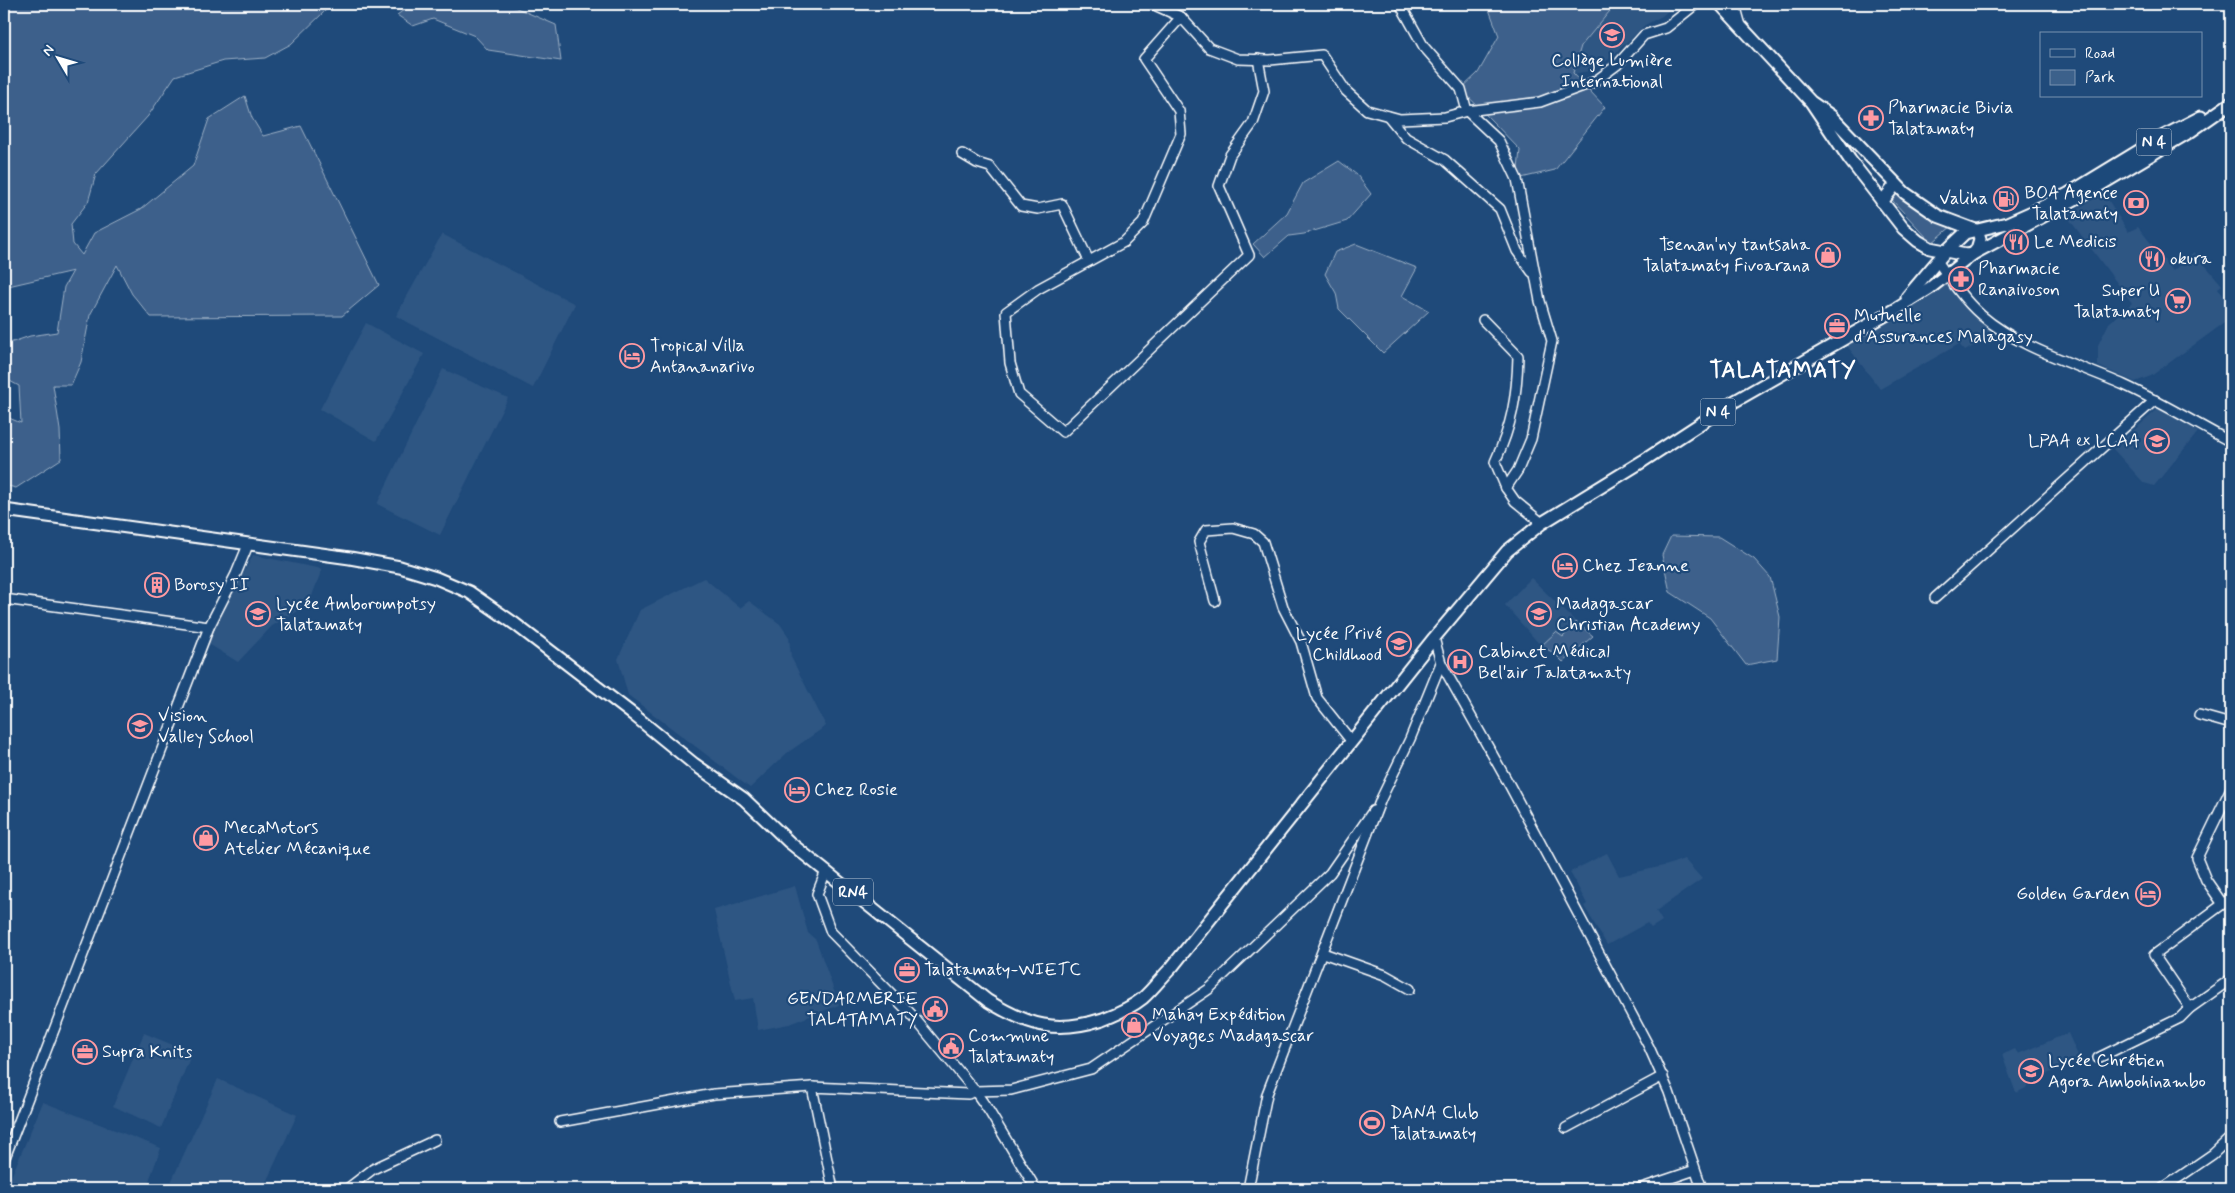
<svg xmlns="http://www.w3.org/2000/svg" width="2235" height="1193" viewBox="0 0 2235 1193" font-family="Mynerve,sans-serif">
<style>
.built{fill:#2e5683}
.green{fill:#3c618b;stroke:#9eb0c5}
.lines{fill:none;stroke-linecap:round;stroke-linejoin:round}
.minor-casing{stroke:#fff;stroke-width:12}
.major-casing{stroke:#fff;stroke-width:15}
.minor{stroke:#1f4a7a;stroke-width:9}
.major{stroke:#1f4a7a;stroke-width:11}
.labels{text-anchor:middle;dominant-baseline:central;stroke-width:4.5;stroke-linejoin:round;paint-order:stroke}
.shield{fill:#1f4a7a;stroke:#bcc9d7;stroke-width:1}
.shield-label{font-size:16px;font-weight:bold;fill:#fff}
.poi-label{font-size:18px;fill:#fff;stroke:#1f4a7a;text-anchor:start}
.district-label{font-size:22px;font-weight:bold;letter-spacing:1px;fill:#fff;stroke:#1f4a7a}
</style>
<rect width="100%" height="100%" fill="#1f4a7a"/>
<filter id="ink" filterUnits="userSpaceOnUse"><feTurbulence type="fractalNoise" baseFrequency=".02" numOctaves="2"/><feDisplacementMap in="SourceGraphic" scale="10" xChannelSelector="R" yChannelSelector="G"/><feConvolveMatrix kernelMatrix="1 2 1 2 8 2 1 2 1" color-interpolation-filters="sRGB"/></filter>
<g filter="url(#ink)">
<g class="built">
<polygon points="1612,4 1676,4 1662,16 1645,25 1609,59 1589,71 1573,74 1581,46 1614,6"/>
<polygon points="2104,193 2128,232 2138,227 2173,271 2194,252 2222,285 2218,288 2231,307 2231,318 2151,376 2135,382 2098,366 2098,345 2109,323 2132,303 2066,215"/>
<polygon points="442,234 575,304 533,388 396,316"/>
<polygon points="1947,275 2001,330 1965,351 1959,344 1880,389 1842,339"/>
<polygon points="366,323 424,354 376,441 320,409"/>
<polygon points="443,369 508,398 440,535 377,504"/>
<polygon points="2160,407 2198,432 2154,486 2144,483 2113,449"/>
<polygon points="253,555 322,569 309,604 272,626 238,662 207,643"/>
<polygon points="704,578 740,608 749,601 780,624 789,637 791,657 826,726 787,753 750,788 628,695 618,659 640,610"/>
<polygon points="1531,578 1576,622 1563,637 1556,632 1541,646 1505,605"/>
<polygon points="1607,853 1619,876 1668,865 1684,859 1702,879 1656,911 1662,921 1651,928 1647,923 1607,945 1584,906 1587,904 1570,872"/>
<polygon points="795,886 808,933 816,940 839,1005 789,1024 758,1030 753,998 735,1001 714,910"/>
<polygon points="144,1033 192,1053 161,1128 113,1106"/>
<polygon points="2068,1033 2080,1060 2028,1082 2028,1087 2016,1093 2002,1055 2015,1049 2018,1054"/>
<polygon points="218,1079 297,1115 263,1189 168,1189"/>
<polygon points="43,1102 161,1148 146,1189 6,1189"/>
</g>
<g class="green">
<polygon points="7,4 345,4 326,10 291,44 265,58 223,61 175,76 148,116 96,174 88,202 71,224 73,244 82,255 94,233 141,209 193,166 209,119 245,96 252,118 263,136 301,126 379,285 342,316 151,317 132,294 117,265 90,315 81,362 71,385 53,385 60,430 61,459 16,488 4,485 4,416 21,423 19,386 4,378 4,345 30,336 57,332 64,287 73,271 4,287 4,7"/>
<polygon points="412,4 496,4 512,6 556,25 561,61 488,50 475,36 433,19 413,26 397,15"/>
<polygon points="1487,4 1613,4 1614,6 1581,46 1573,73 1605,107 1555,170 1517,179 1520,150 1461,89 1478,73 1499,36"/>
<polygon points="1339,161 1357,175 1371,194 1347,221 1304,234 1289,236 1265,257 1253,244 1287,213 1303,183"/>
<polygon points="1901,188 1952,226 1932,243 1891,199"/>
<polygon points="1356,244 1417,268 1402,296 1429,311 1383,353 1339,309 1336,293 1325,274 1335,252"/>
<polygon points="1671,536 1719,537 1754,559 1770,577 1780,617 1777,659 1746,665 1710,618 1670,592 1662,555"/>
<polygon points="1576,622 1593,636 1563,662 1554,653 1541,646 1556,632 1563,637"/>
</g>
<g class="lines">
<defs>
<g id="minor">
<polyline points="1152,4 1181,17 1209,48 1238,59 1270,60 1322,55 1346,91 1367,110 1400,119 1445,117 1467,111 1540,102 1594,82 1617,65 1644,35 1666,28 1696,4"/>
<polyline points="1400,4 1424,47 1461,89 1467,111 1499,141 1517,179 1540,301 1552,341 1531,439 1518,470 1506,488 1515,501 1542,523"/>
<polyline points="1735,4 1741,26"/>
<polyline points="1181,17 1144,59 1179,111 1181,134 1143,223 1124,242 1038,289 1006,312 1010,363 1019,394 1063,432 1249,255 1219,186 1230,155 1253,123 1264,91 1258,59"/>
<polyline points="1388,116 1406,138 1445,160 1500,209 1517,251 1532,272"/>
<polyline points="962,154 977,163 990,167 1021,206 1038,209 1062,204 1089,261"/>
<path d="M1938,262C1951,281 1964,300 1981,315C2020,349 2077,364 2124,385C2161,402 2195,423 2231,442"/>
<path d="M1483,320L1518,356C1517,397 1512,425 1495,462L1506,488"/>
<polyline points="1935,598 2155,400"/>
<polyline points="4,599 209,627"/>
<polyline points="1215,601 1199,542 1206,530 1233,528 1254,534 1263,542 1283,607 1301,642 1317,698 1352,742"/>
<polyline points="1441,663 1510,786 1649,1047 1669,1092 1702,1189"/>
<polyline points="2199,715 2231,724"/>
<polyline points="826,871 817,894 831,932 911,1014 975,1091 968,1094 812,1087 833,1189"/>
<polyline points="2222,903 2206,880 2197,858 2231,788"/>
<polyline points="1323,953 1385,975 1410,989"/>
<polyline points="2190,1008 2154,955 2231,898"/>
<polyline points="2098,1058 2180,1018 2190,1008 2231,979"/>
<polyline points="975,1091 1011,1090 1091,1069 1209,989 1330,873 1373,811"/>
<polyline points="975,1091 989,1111 1036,1189"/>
<polyline points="560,1122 714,1094 812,1087"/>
<polyline points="1566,1128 1663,1076"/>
<polyline points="4,1160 209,627 236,574 248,545"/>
<polyline points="347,1189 373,1169 435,1140"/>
<polyline points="1248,1189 1267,1094 1381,799 1410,739 1441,663 1434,638"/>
<polyline points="1639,1189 1695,1170"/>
<polyline points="2162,1189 2213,1154 2231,1137"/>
</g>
<g id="major">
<polyline points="1720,4 1811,102 1850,160 1903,228 1918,241 1930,248 1966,255 1973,254 1977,249 1980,239 1978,231 1938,216 1905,193 1831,116 1811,102"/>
<polyline points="1882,202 1896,184"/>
<polyline points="1907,297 1945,252 1965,233 2007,223 2034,211 2068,194 2160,138 2201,117"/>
<path d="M4,510L350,558L400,567L436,578L469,592L515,624L635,716L694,764L744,799L789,842L988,1001C1029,1026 1056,1034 1103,1019C1116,1014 1132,1007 1143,998C1153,989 1162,977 1172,967L1434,638L1507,551L1542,523L1643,461L1735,401L1898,308L1930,288L1973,254L2090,191L2191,131L2231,103"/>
</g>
</defs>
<use href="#minor" class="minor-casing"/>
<use href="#major" class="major-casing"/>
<use href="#minor" class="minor"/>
<use href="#major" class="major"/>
</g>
</g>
<defs>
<symbol id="school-ring" viewBox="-11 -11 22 22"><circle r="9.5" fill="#1f4a7a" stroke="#ff9aa2" stroke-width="1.5"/><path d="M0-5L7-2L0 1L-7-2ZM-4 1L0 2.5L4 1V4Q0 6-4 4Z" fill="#ff9aa2"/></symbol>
<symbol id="pharmacy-ring" viewBox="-11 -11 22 22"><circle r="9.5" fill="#1f4a7a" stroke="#ff9aa2" stroke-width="1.5"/><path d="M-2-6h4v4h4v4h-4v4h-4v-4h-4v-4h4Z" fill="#ff9aa2"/></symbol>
<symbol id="fuel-ring" viewBox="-11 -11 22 22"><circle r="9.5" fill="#1f4a7a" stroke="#ff9aa2" stroke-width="1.5"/><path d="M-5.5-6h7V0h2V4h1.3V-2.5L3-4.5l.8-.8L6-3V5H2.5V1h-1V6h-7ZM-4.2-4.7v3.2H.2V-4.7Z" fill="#ff9aa2"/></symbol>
<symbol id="bank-ring" viewBox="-11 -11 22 22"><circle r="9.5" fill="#1f4a7a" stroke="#ff9aa2" stroke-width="1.5"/><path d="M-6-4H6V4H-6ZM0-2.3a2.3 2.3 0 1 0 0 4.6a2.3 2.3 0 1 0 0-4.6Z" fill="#ff9aa2"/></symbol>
<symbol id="restaurant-ring" viewBox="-11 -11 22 22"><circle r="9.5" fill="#1f4a7a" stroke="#ff9aa2" stroke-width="1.5"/><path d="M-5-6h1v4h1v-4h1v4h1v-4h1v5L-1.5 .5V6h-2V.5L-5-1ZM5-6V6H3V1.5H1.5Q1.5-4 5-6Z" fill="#ff9aa2"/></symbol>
<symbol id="shop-ring" viewBox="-11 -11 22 22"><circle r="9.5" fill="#1f4a7a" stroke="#ff9aa2" stroke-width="1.5"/><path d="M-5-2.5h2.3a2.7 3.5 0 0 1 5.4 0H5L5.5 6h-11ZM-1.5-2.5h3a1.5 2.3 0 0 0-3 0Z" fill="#ff9aa2"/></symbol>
<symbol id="supermarket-ring" viewBox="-11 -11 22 22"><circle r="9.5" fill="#1f4a7a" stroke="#ff9aa2" stroke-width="1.5"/><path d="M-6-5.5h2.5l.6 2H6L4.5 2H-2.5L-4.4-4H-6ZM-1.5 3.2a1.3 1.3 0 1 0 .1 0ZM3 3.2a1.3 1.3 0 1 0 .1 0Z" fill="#ff9aa2"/></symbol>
<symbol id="office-ring" viewBox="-11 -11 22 22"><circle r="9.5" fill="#1f4a7a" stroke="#ff9aa2" stroke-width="1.5"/><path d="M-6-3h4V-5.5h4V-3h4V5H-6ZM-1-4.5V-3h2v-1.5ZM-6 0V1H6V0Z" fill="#ff9aa2"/></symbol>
<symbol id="hotel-ring" viewBox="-11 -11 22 22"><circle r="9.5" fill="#1f4a7a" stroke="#ff9aa2" stroke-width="1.5"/><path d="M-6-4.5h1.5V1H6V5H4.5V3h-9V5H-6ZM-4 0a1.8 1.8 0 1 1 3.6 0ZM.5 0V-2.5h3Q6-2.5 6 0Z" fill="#ff9aa2"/></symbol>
<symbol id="building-ring" viewBox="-11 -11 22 22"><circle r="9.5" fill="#1f4a7a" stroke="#ff9aa2" stroke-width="1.5"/><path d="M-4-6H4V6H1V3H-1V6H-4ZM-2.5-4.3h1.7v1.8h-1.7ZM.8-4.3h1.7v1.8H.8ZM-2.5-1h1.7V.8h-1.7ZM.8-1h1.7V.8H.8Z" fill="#ff9aa2"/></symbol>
<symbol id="hospital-ring" viewBox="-11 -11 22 22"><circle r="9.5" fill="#1f4a7a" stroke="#ff9aa2" stroke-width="1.5"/><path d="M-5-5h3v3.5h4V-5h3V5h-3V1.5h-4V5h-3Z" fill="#ff9aa2"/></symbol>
<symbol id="civic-ring" viewBox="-11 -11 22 22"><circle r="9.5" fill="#1f4a7a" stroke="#ff9aa2" stroke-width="1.5"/><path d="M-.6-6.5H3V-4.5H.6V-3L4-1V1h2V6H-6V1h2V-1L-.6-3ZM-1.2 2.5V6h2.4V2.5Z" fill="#ff9aa2"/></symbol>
<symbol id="stadium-ring" viewBox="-11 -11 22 22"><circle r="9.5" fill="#1f4a7a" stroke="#ff9aa2" stroke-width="1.5"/><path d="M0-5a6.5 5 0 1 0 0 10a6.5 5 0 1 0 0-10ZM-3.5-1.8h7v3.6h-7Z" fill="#ff9aa2"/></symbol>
</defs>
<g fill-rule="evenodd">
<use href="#school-ring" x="1598" y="21" width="28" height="28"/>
<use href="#pharmacy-ring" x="1857" y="104" width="28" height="28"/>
<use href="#fuel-ring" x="1992" y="185" width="28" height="28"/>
<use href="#bank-ring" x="2122" y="189" width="28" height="28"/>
<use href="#restaurant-ring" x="2002" y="228" width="28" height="28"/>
<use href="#shop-ring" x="1814" y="241" width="28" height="28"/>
<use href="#restaurant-ring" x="2138" y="245" width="28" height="28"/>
<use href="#pharmacy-ring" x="1947" y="265" width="28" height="28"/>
<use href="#supermarket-ring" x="2164" y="287" width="28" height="28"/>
<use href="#office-ring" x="1823" y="312" width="28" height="28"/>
<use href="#hotel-ring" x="618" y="342" width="28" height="28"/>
<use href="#school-ring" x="2143" y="427" width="28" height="28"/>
<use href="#hotel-ring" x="1551" y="552" width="28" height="28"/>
<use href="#building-ring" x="143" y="571" width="28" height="28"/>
<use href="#school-ring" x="244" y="600" width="28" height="28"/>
<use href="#school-ring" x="1525" y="600" width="28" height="28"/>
<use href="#school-ring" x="1385" y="630" width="28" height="28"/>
<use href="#hospital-ring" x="1446" y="648" width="28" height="28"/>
<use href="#school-ring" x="126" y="712" width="28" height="28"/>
<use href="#hotel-ring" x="783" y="776" width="28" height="28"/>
<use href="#shop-ring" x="192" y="824" width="28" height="28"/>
<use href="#hotel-ring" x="2134" y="880" width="28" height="28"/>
<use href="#office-ring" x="893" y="956" width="28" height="28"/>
<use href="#civic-ring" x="921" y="995" width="28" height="28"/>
<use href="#shop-ring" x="1120" y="1011" width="28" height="28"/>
<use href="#civic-ring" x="937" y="1032" width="28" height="28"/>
<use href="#office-ring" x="71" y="1038" width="28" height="28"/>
<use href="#school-ring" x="2017" y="1057" width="28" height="28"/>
<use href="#stadium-ring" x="1358" y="1109" width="28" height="28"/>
</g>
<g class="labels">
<g class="shield">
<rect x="2136.5" y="128.5" width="35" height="27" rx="4"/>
<rect x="1700.5" y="398.5" width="35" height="27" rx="4"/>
<rect x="833" y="878.5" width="40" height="27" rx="4"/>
</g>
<g class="shield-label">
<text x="2154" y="142">N 4</text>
<text x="1718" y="412">N 4</text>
<text x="853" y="892">RN4</text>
</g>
<g class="poi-label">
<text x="1612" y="61" text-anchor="middle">Collège Lumière<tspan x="1612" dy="21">International</tspan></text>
<text x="1888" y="108">Pharmacie Bivia<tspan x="1888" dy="21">Talatamaty</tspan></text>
<text x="2118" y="193" text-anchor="end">BOA Agence<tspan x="2118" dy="21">Talatamaty</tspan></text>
<text x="1988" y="199" text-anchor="end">Valiha</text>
<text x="2034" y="242">Le Medicis</text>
<text x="1810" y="245" text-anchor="end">Tsenan'ny tantsaha<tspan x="1810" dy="21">Talatamaty Fivoarana</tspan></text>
<text x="2170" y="259">okura</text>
<text x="1978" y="269">Pharmacie<tspan x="1978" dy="21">Ranaivoson</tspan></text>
<text x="2160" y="291" text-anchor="end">Super U<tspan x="2160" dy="21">Talatamaty</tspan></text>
<text x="1854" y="316">Mutuelle<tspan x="1854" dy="21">d'Assurances Malagasy</tspan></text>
<text x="650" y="346">Tropical Villa<tspan x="650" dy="21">Antananarivo</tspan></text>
<text x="2140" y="441" text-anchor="end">LPAA ex LCAA</text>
<text x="1582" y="566">Chez Jeanne</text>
<text x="174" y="585">Borosy II</text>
<text x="276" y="604">Lycée Amborompotsy<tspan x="276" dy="21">Talatamaty</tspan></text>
<text x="1556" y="604">Madagascar<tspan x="1556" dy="21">Christian Academy</tspan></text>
<text x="1382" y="634" text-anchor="end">Lycée Privé<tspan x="1382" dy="21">Childhood</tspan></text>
<text x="1478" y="652">Cabinet Médical<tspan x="1478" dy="21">Bel'air Talatamaty</tspan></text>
<text x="158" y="716">Vision<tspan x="158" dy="21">Valley School</tspan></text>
<text x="814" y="790">Chez Rosie</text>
<text x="224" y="828">MecaMotors<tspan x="224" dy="21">Atelier Mécanique</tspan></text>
<text x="2130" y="894" text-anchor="end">Golden Garden</text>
<text x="924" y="970">Talatamaty-WIETC</text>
<text x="918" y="999" text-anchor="end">GENDARMERIE<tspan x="918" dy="21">TALATAMATY</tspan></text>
<text x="1152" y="1015">Mahay Expédition<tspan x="1152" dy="21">Voyages Madagascar</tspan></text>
<text x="968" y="1036">Commune<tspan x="968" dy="21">Talatamaty</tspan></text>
<text x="102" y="1052">Supra Knits</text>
<text x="2048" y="1061">Lycée Chrétien<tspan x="2048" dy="21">Agora Ambohinambo</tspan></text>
<text x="1390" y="1113">DANA Club<tspan x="1390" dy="21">Talatamaty</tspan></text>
</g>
<g class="district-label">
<text x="1783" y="371">TALATAMATY</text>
</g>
</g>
<rect width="2235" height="1193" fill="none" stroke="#1f4a7a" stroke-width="20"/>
<rect x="10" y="10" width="2215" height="1173" fill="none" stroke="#fff" stroke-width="2" filter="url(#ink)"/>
<rect x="2040" y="32" width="162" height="65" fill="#1f4a7a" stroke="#7992af"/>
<rect x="2050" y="49" width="25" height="8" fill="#1f4a7a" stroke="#7992af"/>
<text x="2085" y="58" font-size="15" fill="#ffffff">Road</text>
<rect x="2050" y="70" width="25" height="15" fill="#3c618b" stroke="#7992af"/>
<text x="2085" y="82" font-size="15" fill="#ffffff">Park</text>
<g transform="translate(58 58) rotate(308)" stroke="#1f4a7a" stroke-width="4" paint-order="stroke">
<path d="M0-4L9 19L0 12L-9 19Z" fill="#ffffff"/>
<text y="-8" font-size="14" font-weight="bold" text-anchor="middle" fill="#ffffff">N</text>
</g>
</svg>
